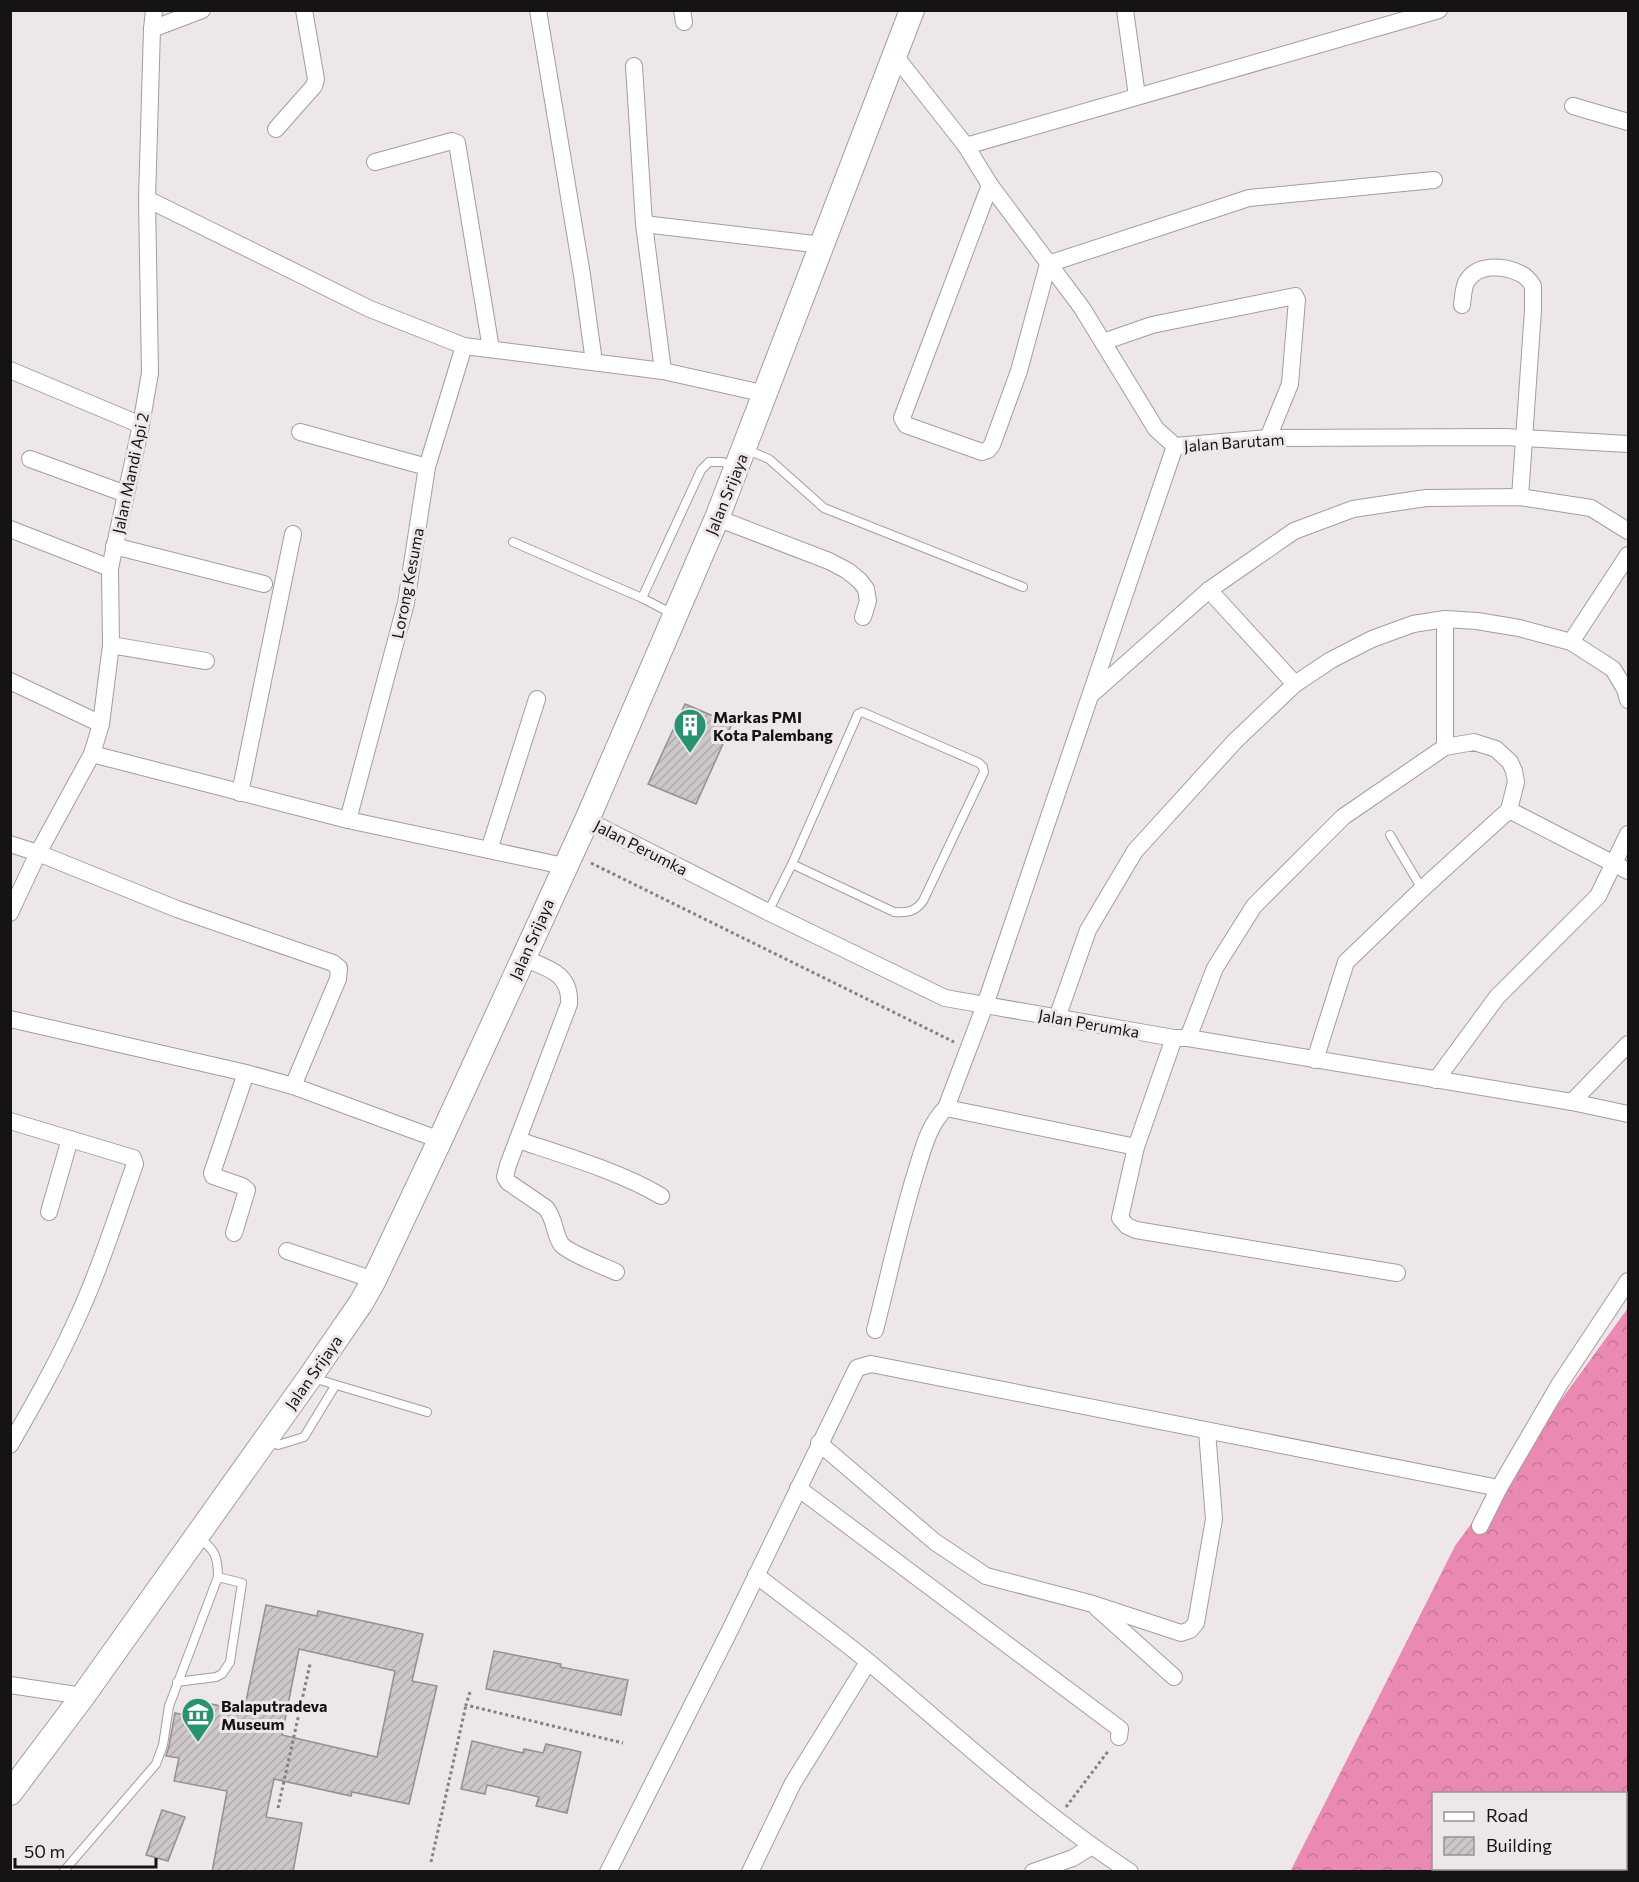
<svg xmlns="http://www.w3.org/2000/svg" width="1639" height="1882" viewBox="0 0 1639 1882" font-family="Commissioner,sans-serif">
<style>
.forest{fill:url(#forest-crowns);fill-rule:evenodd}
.building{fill:url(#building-hatch);stroke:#958f91;stroke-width:1.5;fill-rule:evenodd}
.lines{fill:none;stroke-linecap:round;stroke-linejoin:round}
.lane-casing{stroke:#a39d9f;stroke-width:10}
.street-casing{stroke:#a39d9f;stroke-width:18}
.secondary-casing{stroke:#a39d9f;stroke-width:26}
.path{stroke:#848082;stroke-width:3;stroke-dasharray:3 3;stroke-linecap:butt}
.lane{stroke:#fff;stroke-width:8}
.street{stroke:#fff;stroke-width:16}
.secondary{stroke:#fff;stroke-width:24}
.labels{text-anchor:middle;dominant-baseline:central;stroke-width:6;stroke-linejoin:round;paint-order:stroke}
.street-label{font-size:16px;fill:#151314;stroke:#eee7ea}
.poi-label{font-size:16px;font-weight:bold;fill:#151314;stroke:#eee7ea;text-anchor:start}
</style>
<defs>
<pattern id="forest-crowns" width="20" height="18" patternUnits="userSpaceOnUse" patternTransform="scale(1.5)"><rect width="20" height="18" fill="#ea89b1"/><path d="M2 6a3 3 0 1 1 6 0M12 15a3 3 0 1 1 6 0" fill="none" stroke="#c87597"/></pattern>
<pattern id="building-hatch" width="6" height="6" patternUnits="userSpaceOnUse" patternTransform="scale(1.5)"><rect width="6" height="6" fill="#cdc7c9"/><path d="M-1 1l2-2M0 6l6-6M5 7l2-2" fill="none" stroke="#afaaac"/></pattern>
</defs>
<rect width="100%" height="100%" fill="#eee7ea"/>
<path class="forest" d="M1628,1308V1871L1290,1872L1455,1546ZM1434,1794H1626V1868H1434Z"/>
<g class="building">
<polygon points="685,704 732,724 696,804 648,784"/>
<path d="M266,1605L317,1616L318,1611L423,1634L412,1681L437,1686L409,1804L352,1792L351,1796L274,1779L266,1817L302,1823L293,1872H212L227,1791L174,1781L179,1758L166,1756L169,1746L175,1713L189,1716L192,1700L244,1711ZM299,1649L395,1671L377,1757L282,1735Z"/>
<polygon points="494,1651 561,1664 560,1667 628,1680 621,1715 486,1689"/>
<polygon points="472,1741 523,1753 524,1749 543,1753 546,1744 581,1752 567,1813 536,1806 539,1797 487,1785 485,1794 461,1789"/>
<polygon points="162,1810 185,1817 168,1861 146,1855"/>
</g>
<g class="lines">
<defs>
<g id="lane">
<polyline points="745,449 769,459 824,508 1023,587"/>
<polyline points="513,542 642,598 673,614"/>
<polyline points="642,598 701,470 709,462 723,462 733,467"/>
<polyline points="1390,835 1422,889"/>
<path d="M768,912L792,864L858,714L862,712L979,763L983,767L984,772L923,901C915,912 907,913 894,912L792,864"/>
<polyline points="313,1378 427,1412"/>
<polyline points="268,1440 278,1445 304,1437 335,1386"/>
<path d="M198,1537C215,1550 218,1556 218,1577"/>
<polyline points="63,1872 156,1764 163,1745 169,1706 218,1577 242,1583 230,1662 222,1674 216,1677 177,1682"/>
</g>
<g id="street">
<polyline points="538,10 582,275 594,362"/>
<polyline points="682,10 684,22"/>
<polyline points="1125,10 1137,96"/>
<polyline points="152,29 202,10"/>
<polyline points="896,57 966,146 990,185 1082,308 1156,429 1175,446 1268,438 1505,437 1628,444"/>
<polyline points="1573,106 1628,122"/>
<polyline points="276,129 314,86 316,79 304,10"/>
<polyline points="966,146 1439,10"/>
<polyline points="375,162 452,141 457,143 491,349"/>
<polyline points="990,185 902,418 906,425 982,452 988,450 992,445 1019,371 1048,264 1249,198 1434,180"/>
<polyline points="147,199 370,309 464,346 663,371 644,224 634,66"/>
<polyline points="644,224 823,245"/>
<path d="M1462,305C1463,298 1463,287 1467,281C1477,264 1503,265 1519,273C1525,275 1530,281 1533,286V310L1520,497"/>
<polyline points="1103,342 1152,325 1295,296 1297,300 1290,384 1268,438"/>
<polyline points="10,370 141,425"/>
<polyline points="663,371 766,394"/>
<polyline points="300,432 427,467"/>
<polyline points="30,459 126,494"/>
<polyline points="717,518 829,561 848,571 860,581 866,589 868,601 863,617"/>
<polyline points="10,529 110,568"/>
<polyline points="114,546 264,584"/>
<polyline points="1209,590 1295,684"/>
<polyline points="1445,619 1445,747"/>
<polyline points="1571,642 1628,555"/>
<polyline points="111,645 206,661"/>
<polyline points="10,681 101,724"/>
<polyline points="1093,693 1209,590 1294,531 1353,509 1426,498 1520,497 1591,508 1628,531"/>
<polyline points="92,754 348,820 564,866"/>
<polyline points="240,793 293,534"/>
<polyline points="1509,810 1628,871"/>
<polyline points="348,820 406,603 427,467 464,346"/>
<polyline points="587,820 768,912 945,998 1174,1038 1188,1038 1572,1102 1628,1114"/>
<polyline points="10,844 38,853 177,909 333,963 339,968 338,979 293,1086"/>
<polyline points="489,850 537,699"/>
<polyline points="10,913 38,853 92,754 101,724 111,645 110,568 141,425 150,373 147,199 152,29 154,10"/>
<path d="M523,958C547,968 571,973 569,1004L508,1165L505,1177L508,1182L546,1208C555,1219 554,1233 561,1244C567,1252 605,1267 616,1272"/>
<polyline points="1057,1018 1088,930 1135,851 1235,741 1295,684 1331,660 1372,639 1413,624 1445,619 1477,621 1519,628 1571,642 1613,669 1625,689 1628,700"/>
<polyline points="10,1019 246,1073 293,1086 440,1140"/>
<polyline points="1174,1038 1136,1147 1120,1218 1127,1226 1136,1230 1397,1273"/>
<polyline points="1188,1038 1215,968 1254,906 1343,817 1445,747 1474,742 1496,749 1510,762 1514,771 1516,782 1509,810 1422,889 1346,962 1315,1060"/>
<polyline points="1436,1080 1497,997 1598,896 1628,834"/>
<polyline points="1572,1102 1628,1044"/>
<polyline points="946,1108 1136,1147"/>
<path d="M10,1121L133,1158L135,1164C116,1217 99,1272 75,1323C56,1365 33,1405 10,1445"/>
<path d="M518,1140C563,1155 621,1172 661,1196"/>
<polyline points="49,1212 70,1139"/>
<polyline points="234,1233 247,1190 242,1186 213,1176 212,1173 246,1073"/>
<polyline points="287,1251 374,1280"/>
<path d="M875,1330C888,1279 899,1228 914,1178C922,1154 927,1126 946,1108L985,1005L1175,446"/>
<polyline points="819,1443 935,1542 986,1576 1093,1604 1181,1633 1190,1630 1196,1623 1214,1519 1207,1431"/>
<polyline points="798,1488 1120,1729 1119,1737"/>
<polyline points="1499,1488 1559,1385 1628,1281"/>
<path d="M756,1575C794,1605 834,1633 871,1664C956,1735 1037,1811 1130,1872"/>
<polyline points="1097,1608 1174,1677"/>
<polyline points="10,1685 83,1696"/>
<polyline points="608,1872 729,1632 857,1368 871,1364 1499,1488 1480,1526"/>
<polyline points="750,1872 793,1783 868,1662"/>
<polyline points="1033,1872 1073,1858 1092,1846"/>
</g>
<polyline id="secondary" points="10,1793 83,1696 310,1377 361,1303 374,1280 440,1140 587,820 717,518 912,10"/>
</defs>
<use href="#lane" class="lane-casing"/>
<use href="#street" class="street-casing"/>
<use href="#secondary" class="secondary-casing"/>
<g class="path">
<polyline points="591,863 954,1042"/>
<polyline points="470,1692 466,1705 623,1743"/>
<polyline points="1066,1807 1109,1750"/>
<polyline points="278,1808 310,1664"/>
<polyline points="431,1862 466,1705"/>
</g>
<use href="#lane" class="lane"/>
<use href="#street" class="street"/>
<use href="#secondary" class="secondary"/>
</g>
<defs>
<symbol id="building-pin" viewBox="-11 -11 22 30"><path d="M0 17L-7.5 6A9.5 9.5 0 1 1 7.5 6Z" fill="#299371" stroke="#eee7ea"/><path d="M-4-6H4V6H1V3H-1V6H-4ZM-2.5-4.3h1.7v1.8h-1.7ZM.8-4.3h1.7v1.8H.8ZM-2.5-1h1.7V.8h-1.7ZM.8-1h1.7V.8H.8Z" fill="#fff"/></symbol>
<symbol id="museum-pin" viewBox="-11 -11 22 30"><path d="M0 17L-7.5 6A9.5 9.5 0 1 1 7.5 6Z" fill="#299371" stroke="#eee7ea"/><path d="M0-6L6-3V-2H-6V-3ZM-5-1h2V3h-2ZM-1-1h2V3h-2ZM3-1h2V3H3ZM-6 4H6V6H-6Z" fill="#fff"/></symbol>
</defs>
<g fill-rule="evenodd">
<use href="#building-pin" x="671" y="706" width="38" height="52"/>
<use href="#museum-pin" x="179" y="1695" width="38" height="52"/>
</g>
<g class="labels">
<g class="street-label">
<text transform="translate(1234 442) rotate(-4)">Jalan Barutam</text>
<text transform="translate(130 473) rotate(-78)">Jalan Mandi Api 2</text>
<text transform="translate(726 494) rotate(-68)">Jalan Srijaya</text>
<text transform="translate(407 583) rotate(-79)">Lorong Kesuma</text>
<text transform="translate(641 847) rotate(27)">Jalan Perumka</text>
<text transform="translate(531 939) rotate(-66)">Jalan Srijaya</text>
<text transform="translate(1089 1023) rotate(10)">Jalan Perumka</text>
<text transform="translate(313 1372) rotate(-55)">Jalan Srijaya</text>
</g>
<g class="poi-label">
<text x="713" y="716">Markas PMI<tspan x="713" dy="18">Kota Palembang</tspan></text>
<text x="221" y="1705">Balaputradeva<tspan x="221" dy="18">Museum</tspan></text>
</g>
</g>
<rect width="1639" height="1882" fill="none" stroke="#151314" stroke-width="24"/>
<rect x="1432" y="1792" width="195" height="78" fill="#eee7ea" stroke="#979294" stroke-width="1.5"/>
<rect x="1444" y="1812" width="30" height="9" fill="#ffffff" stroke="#979294" stroke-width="1.5"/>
<text x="1486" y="1822" font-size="18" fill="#151314">Road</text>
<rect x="1444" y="1837" width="30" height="18" fill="url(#building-hatch)" stroke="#979294" stroke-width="1.5"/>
<text x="1486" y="1852" font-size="18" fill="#151314">Building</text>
<path d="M15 1858v9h141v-9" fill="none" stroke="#151314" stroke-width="3"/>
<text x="24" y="1858" font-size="18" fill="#151314" stroke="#eee7ea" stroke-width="4.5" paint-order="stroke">50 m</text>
</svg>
